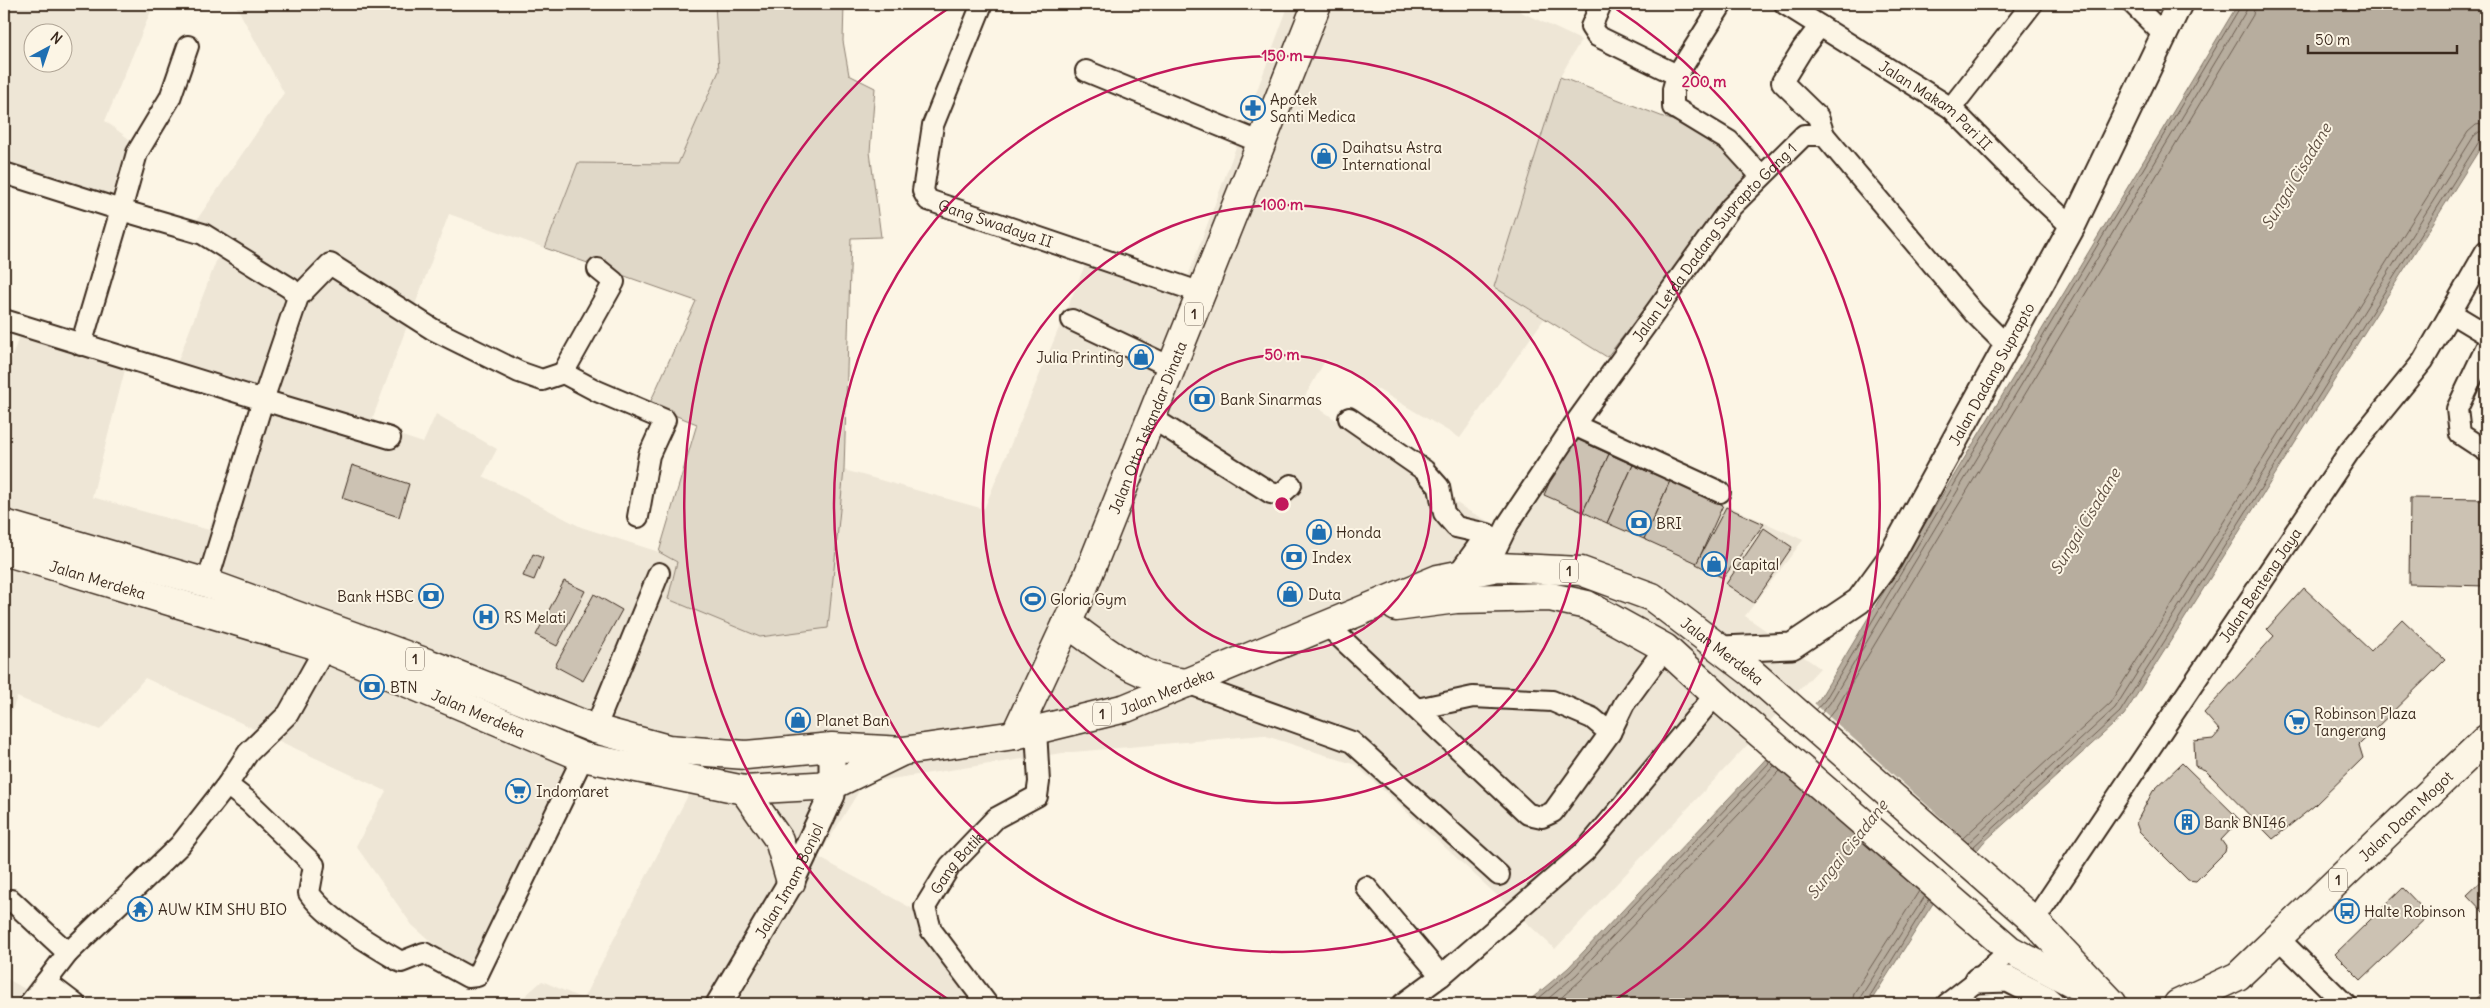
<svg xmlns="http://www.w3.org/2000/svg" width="2490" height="1008" viewBox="0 0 2490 1008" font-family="Delius,sans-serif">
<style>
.built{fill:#eee6d6;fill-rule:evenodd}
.green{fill:#e0d8c8;stroke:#8e8173}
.water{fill:#b7ad9e;stroke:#85796b}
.pier{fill:#fcf5e5}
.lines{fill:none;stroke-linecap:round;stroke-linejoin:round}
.shore{stroke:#6d5e51;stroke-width:1}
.building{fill:#ccc2b3;stroke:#3b2a1e}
.minor-casing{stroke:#3b2a1e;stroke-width:24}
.major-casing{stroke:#3b2a1e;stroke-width:29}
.highway-casing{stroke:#3b2a1e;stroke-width:31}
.minor{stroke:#fcf5e5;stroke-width:20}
.major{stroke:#fcf5e5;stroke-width:25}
.highway{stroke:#fcf5e5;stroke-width:28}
.ring{fill:none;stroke:#c2185b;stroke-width:2.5}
.labels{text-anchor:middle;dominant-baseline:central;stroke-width:4;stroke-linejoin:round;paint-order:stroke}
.shield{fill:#fcf5e5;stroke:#75675a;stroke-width:1}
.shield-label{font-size:14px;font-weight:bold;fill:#3b2a1e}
.poi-label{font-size:15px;fill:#3b2a1e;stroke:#fcf5e5;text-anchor:start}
.street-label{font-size:15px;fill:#3b2a1e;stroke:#fcf5e5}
.water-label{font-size:16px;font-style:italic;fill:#605144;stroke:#fcf5e5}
.centre{fill:#c2185b;stroke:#fcf5e5;stroke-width:2.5}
.ring-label{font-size:15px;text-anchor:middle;font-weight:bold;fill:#c2185b;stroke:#fcf5e5;stroke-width:4;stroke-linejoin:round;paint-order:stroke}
</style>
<rect width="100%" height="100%" fill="#fcf5e5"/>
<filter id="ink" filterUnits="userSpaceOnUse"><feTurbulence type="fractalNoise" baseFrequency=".02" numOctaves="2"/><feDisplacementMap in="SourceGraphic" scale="10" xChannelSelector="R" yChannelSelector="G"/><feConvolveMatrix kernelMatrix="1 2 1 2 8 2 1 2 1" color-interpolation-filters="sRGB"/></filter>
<g filter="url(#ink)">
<g class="built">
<path d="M4,4H154L105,121L129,139L107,211L4,177ZM32,32H62V62H32Z"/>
<polygon points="235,4 715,4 719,71 678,164 578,163 545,248 449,214 370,425 423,443 436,414 497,449 483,476 581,527 659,552 677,562 668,599 828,628 844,470 984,509 1090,253 1183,290 1289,4 1522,4 1519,11 1581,40 1560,77 1494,287 1544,319 1460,438 1326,359 1304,398 1467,510 1517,536 1562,430 1803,540 1745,616 1820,668 1555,949 1356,765 1263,735 1062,753 864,783 818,857 913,909 982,1004 516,1004 542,981 583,999 697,778 588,746 469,975 412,925 356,846 386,791 145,678 100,730 17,697 4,730 4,378 23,326 127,362 92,497 209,530 252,401 174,371 225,238 196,221 284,93"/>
<polygon points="4,977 34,994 26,1004 4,1004"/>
</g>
<g class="green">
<polygon points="715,4 844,4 843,41 849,75 875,88 870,152 881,237 851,238 844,470 828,628 760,637 668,599 677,562 659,552 697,424 649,405 696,301 545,248 578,163 678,164 719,71"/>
<polygon points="1560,77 1728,142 1748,175 1607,357 1494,287"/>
</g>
<polygon class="water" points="2238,4 2486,4 2486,139 2124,715 1983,843 1932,905 1869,1004 1525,1004 1568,968 1762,763 1820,698"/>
<polygon class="pier" points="1813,702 1979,852 1940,899 1772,748"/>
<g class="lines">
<g class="shore">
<polyline points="1816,710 1825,700 2242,4"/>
<polyline points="1821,714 1830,703 2246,11 2248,4"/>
<polyline points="1827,719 1837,707 2253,15 2255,4"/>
<polyline points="1963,838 2110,703 2468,132 2476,125 2486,123"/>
<polyline points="1968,843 2115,708 2474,136 2479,132 2486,130"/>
<polyline points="1973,847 2120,712 2480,140 2486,137"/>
<polyline points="1532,1004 1571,971 1770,762"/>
<polyline points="1542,1004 1576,975 1774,766"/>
<polyline points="1554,1004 1581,980 1780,771"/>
<polyline points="1852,1004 1854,993 1919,891"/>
<polyline points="1859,1004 1861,996 1925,896"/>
<polyline points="1865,1004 1929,900"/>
</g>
</g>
<g class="building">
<polygon points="1570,436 1609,454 1583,512 1544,495"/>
<polygon points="1609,454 1633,465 1607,523 1583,512"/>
<polygon points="352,465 409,484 399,517 342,498"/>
<polygon points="1633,465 1670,481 1644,539 1607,523"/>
<polygon points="1670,481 1723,505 1697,563 1644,539"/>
<polygon points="2410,498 2486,499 2486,586 2409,584"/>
<polygon points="1726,507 1764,524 1723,578 1696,564"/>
<polygon points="1764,528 1792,547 1754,603 1726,584"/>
<polygon points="533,554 543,558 534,580 523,576"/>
<polygon points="564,581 585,591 557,646 536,635"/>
<polygon points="2304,588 2371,651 2402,619 2445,660 2359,745 2363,758 2314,806 2273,839 2205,770 2195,766 2194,741 2213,739 2220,731 2204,713 2274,636 2267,629"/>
<polygon points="594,594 622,610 583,681 555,666"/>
<polygon points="2182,763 2240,820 2221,840 2226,847 2225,852 2196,881 2188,880 2139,831 2136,823 2153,791"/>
<polygon points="2486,877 2486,915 2467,895"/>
<polygon points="2403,888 2429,915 2361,980 2335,954"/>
<polygon points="2486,989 2486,1004 2470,1004"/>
</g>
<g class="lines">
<defs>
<g id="minor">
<path id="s1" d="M982,4L933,125L923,191L928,200L1202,293"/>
<polyline points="1601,4 1591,27 1597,36 1677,75"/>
<polyline points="1722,4 1677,75 1673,89 1673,107 1729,141 1761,176"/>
<path id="s2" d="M1785,4L1951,108L2031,189L2072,227"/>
<polyline points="2133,4 2164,35"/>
<polyline points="1820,26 1803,48 1782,82 1818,117 1824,135"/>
<polyline points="188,46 170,98 137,153 121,210 203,234 290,288 298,297"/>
<polyline points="1086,71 1262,143"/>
<polyline points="1951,108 2032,4"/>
<polyline points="4,173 121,210 81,345"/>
<polyline points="2451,313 2486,334"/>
<polyline points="4,320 263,400 298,297 330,264 434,330 519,372 542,380 563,373 614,282 598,269"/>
<polyline points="1072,320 1173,368"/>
<polyline points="2486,348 2457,409 2460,434 2486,451"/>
<polyline points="563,373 597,391 665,420 649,455 638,517"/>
<polyline points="1152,418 1271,493 1280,495 1291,485"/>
<polyline points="1349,418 1424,470 1439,487 1444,513 1456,527 1487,534 1457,575"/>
<polyline points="1574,425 1720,492"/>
<path id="s3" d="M1486,569L1508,524L1574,425L1731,207L1804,135H1824L1974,313L2007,346"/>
<polyline points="207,583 263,400 390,438"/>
<polyline points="1327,625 1528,814 1542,817 1553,812 1610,733 1592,718 1552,701 1473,697 1417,709"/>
<polyline points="1187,683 1352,742 1499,875"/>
<polyline points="595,729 659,573"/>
<polyline points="1610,733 1624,704 1665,648"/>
<path d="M227,785L249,802L314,865L309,893C327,919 374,946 401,962L424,953L468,977L477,976L583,757"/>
<polyline points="1366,887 1441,976"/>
<polyline points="11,900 68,953"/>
<path id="s4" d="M2034,921L2349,452L2423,361L2486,251"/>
<polyline points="2278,938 2345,1004"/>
<polyline points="46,982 75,1004"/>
<polyline points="29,1004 68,953 180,845 227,785 248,753 288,714 325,648"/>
<path id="s5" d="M987,1004L931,930L925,907L950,866L996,818L1037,796L1039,782L1036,730"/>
<polyline points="1403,1004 1441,976 1584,852 1716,694"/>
<polyline points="1947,1004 1978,980 2010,950"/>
</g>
<g id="major">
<path id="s6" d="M1722,649L1792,646L1859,601L1889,560L2072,227L2179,4"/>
<polyline points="1978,980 2008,979 2045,998 2052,1004"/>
<path id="s7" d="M719,1004L791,882L832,795V747"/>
</g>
<g id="highway">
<path id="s8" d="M4,524L207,583L430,664L595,729L668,749L746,755L832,747L903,751L1015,735L1126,708L1438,579L1498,567L1581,571L1652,597L1752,673L2034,921L2112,1003"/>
<path id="s9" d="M4,551L325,648L583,757L744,790L833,785L901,752"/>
<polyline points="1396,607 1456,599 1550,597 1587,605 1665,648 1726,704 2010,950 2098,996"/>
<path d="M1067,623C1105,650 1138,680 1187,683"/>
<path id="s10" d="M1015,735L1081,593L1317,4"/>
<polyline points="744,790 779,840 791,882"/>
<path id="s11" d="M2178,1004L2238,976L2486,739"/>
</g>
</defs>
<use href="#minor" class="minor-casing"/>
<use href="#major" class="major-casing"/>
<use href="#highway" class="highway-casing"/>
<use href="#minor" class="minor"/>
<use href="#major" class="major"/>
<use href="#highway" class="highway"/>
</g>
</g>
<g class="ring">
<circle cx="1282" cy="504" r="149"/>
<circle cx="1282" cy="504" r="299"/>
<circle cx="1282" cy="504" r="448"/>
<path d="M952 1002A597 597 0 0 1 952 6M1612 6A597 597 0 0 1 1612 1002"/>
</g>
<defs>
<symbol id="pharmacy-ring" viewBox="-11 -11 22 22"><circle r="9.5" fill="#fcf5e5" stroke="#1f6fb2" stroke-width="1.5"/><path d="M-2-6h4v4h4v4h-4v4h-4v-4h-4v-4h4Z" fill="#1f6fb2"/></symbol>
<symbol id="shop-ring" viewBox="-11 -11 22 22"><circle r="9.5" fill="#fcf5e5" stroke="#1f6fb2" stroke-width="1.5"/><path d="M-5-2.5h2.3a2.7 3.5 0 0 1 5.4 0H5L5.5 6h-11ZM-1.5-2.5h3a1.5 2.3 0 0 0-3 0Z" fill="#1f6fb2"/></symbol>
<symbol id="bank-ring" viewBox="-11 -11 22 22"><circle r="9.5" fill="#fcf5e5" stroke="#1f6fb2" stroke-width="1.5"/><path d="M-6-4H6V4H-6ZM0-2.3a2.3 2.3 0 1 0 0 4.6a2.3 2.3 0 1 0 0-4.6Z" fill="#1f6fb2"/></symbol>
<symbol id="stadium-ring" viewBox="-11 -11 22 22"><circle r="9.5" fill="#fcf5e5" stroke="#1f6fb2" stroke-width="1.5"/><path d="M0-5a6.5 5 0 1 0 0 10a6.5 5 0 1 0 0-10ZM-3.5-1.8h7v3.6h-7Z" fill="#1f6fb2"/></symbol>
<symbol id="hospital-ring" viewBox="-11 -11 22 22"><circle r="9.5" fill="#fcf5e5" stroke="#1f6fb2" stroke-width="1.5"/><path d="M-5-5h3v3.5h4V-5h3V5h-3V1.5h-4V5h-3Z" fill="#1f6fb2"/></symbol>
<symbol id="supermarket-ring" viewBox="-11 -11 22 22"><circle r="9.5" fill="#fcf5e5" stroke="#1f6fb2" stroke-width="1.5"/><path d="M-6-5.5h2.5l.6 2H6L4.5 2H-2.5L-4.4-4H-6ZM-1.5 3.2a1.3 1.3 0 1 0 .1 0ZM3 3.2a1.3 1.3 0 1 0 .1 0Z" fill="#1f6fb2"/></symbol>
<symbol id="building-ring" viewBox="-11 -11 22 22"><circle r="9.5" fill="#fcf5e5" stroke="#1f6fb2" stroke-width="1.5"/><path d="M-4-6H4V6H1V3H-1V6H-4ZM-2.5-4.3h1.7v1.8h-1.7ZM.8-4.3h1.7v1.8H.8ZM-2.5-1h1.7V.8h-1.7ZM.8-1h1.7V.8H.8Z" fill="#1f6fb2"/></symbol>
<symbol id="temple-ring" viewBox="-11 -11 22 22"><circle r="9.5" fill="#fcf5e5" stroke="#1f6fb2" stroke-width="1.5"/><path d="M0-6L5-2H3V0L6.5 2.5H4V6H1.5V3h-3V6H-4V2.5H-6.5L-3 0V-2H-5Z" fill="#1f6fb2"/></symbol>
<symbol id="bus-ring" viewBox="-11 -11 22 22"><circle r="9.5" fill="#fcf5e5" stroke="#1f6fb2" stroke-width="1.5"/><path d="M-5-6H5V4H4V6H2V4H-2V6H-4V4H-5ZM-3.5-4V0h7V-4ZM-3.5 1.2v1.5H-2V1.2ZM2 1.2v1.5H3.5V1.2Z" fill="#1f6fb2"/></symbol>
</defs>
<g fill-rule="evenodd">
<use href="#pharmacy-ring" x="1239" y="94" width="28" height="28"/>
<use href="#shop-ring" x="1310" y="142" width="28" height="28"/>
<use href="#shop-ring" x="1127" y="343" width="28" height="28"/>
<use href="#bank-ring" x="1188" y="385" width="28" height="28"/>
<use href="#bank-ring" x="1625" y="509" width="28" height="28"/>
<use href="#shop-ring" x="1305" y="518" width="28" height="28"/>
<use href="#bank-ring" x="1280" y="543" width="28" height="28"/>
<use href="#shop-ring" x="1700" y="550" width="28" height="28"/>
<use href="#shop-ring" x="1276" y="580" width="28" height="28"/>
<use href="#bank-ring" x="417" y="582" width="28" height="28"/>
<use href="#stadium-ring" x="1019" y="585" width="28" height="28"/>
<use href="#hospital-ring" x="472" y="603" width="28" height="28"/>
<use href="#bank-ring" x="358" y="673" width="28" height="28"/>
<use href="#shop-ring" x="784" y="706" width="28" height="28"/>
<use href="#supermarket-ring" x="2283" y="708" width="28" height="28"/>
<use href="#supermarket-ring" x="504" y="777" width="28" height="28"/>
<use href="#building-ring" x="2173" y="808" width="28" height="28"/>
<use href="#temple-ring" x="126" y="895" width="28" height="28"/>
<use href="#bus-ring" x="2333" y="897" width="28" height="28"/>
</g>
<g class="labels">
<g class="shield">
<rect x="1185" y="302.5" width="18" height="23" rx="4"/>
<rect x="1560" y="559.5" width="18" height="23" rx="4"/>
<rect x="406" y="647.5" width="18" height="23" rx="4"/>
<rect x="1093" y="702.5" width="18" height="23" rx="4"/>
<rect x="2329" y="868.5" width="18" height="23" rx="4"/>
</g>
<g class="shield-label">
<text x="1194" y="314">1</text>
<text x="1569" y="571">1</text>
<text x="415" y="659">1</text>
<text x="1102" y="714">1</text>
<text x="2338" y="880">1</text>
</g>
<g class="poi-label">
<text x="1270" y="99">Apotek<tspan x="1270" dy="17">Santi Medica</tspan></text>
<text x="1342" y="147">Daihatsu Astra<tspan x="1342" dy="17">International</tspan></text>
<text x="1124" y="357" text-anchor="end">Julia Printing</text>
<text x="1220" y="399">Bank Sinarmas</text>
<text x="1656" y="523">BRI</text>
<text x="1336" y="532">Honda</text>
<text x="1312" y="557">Index</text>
<text x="1732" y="564">Capital</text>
<text x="1308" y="594">Duta</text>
<text x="414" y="596" text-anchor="end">Bank HSBC</text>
<text x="1050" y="599">Gloria Gym</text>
<text x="504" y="617">RS Melati</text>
<text x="390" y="687">BTN</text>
<text x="2314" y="713">Robinson Plaza<tspan x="2314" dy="17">Tangerang</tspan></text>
<text x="816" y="720">Planet Ban</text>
<text x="536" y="791">Indomaret</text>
<text x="2204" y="822">Bank BNI46</text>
<text x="158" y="909">AUW KIM SHU BIO</text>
<text x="2364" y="911">Halte Robinson</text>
</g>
<g class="street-label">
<text stroke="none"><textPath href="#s2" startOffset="182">Jalan Makam Pari II</textPath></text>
<text stroke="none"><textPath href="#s1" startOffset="279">Gang Swadaya II</textPath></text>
<text stroke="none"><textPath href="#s3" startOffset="400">Jalan Letda Dadang Suprapto Gang 1</textPath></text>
<text stroke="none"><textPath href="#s6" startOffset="414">Jalan Dadang Suprapto</textPath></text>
<text stroke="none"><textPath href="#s10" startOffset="335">Jalan Otto Iskandar Dinata</textPath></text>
<text stroke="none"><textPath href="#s9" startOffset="98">Jalan Merdeka</textPath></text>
<text stroke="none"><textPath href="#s4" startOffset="405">Jalan Benteng Jaya</textPath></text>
<text stroke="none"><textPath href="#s8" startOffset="1811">Jalan Merdeka</textPath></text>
<text stroke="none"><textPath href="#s8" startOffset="1209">Jalan Merdeka</textPath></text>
<text stroke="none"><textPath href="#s9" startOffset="502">Jalan Merdeka</textPath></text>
<text stroke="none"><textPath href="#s11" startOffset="298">Jalan Daan Mogot</textPath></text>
<text stroke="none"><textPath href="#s5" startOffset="171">Gang Batik</textPath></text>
<text stroke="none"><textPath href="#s7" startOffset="142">Jalan Imam Bonjol</textPath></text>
</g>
<g class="water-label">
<text transform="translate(2296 176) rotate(-59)">Sungai Cisadane</text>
<text transform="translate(2085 521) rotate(-59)">Sungai Cisadane</text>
<text transform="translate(1847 849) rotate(-52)">Sungai Cisadane</text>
</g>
</g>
<circle cx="1282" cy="504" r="8" class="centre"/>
<g class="ring-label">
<text x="1282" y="61">150 m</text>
<text x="1704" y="87">200 m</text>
<text x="1282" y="210">100 m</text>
<text x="1282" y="360">50 m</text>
</g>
<rect width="2490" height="1008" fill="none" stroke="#fcf5e5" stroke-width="20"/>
<rect x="10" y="10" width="2470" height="988" fill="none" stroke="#3b2a1e" stroke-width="2" filter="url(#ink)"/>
<g transform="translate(48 48) rotate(40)"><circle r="24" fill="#fcf5e5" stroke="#afa495"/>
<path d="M0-4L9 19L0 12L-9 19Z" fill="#1f6fb2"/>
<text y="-8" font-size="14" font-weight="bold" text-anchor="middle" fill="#3b2a1e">N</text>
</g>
<path d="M2308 45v8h149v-8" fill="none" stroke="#3b2a1e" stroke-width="2.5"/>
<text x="2315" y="45" font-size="15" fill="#3b2a1e" stroke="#fcf5e5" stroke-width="4" paint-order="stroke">50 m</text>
</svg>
